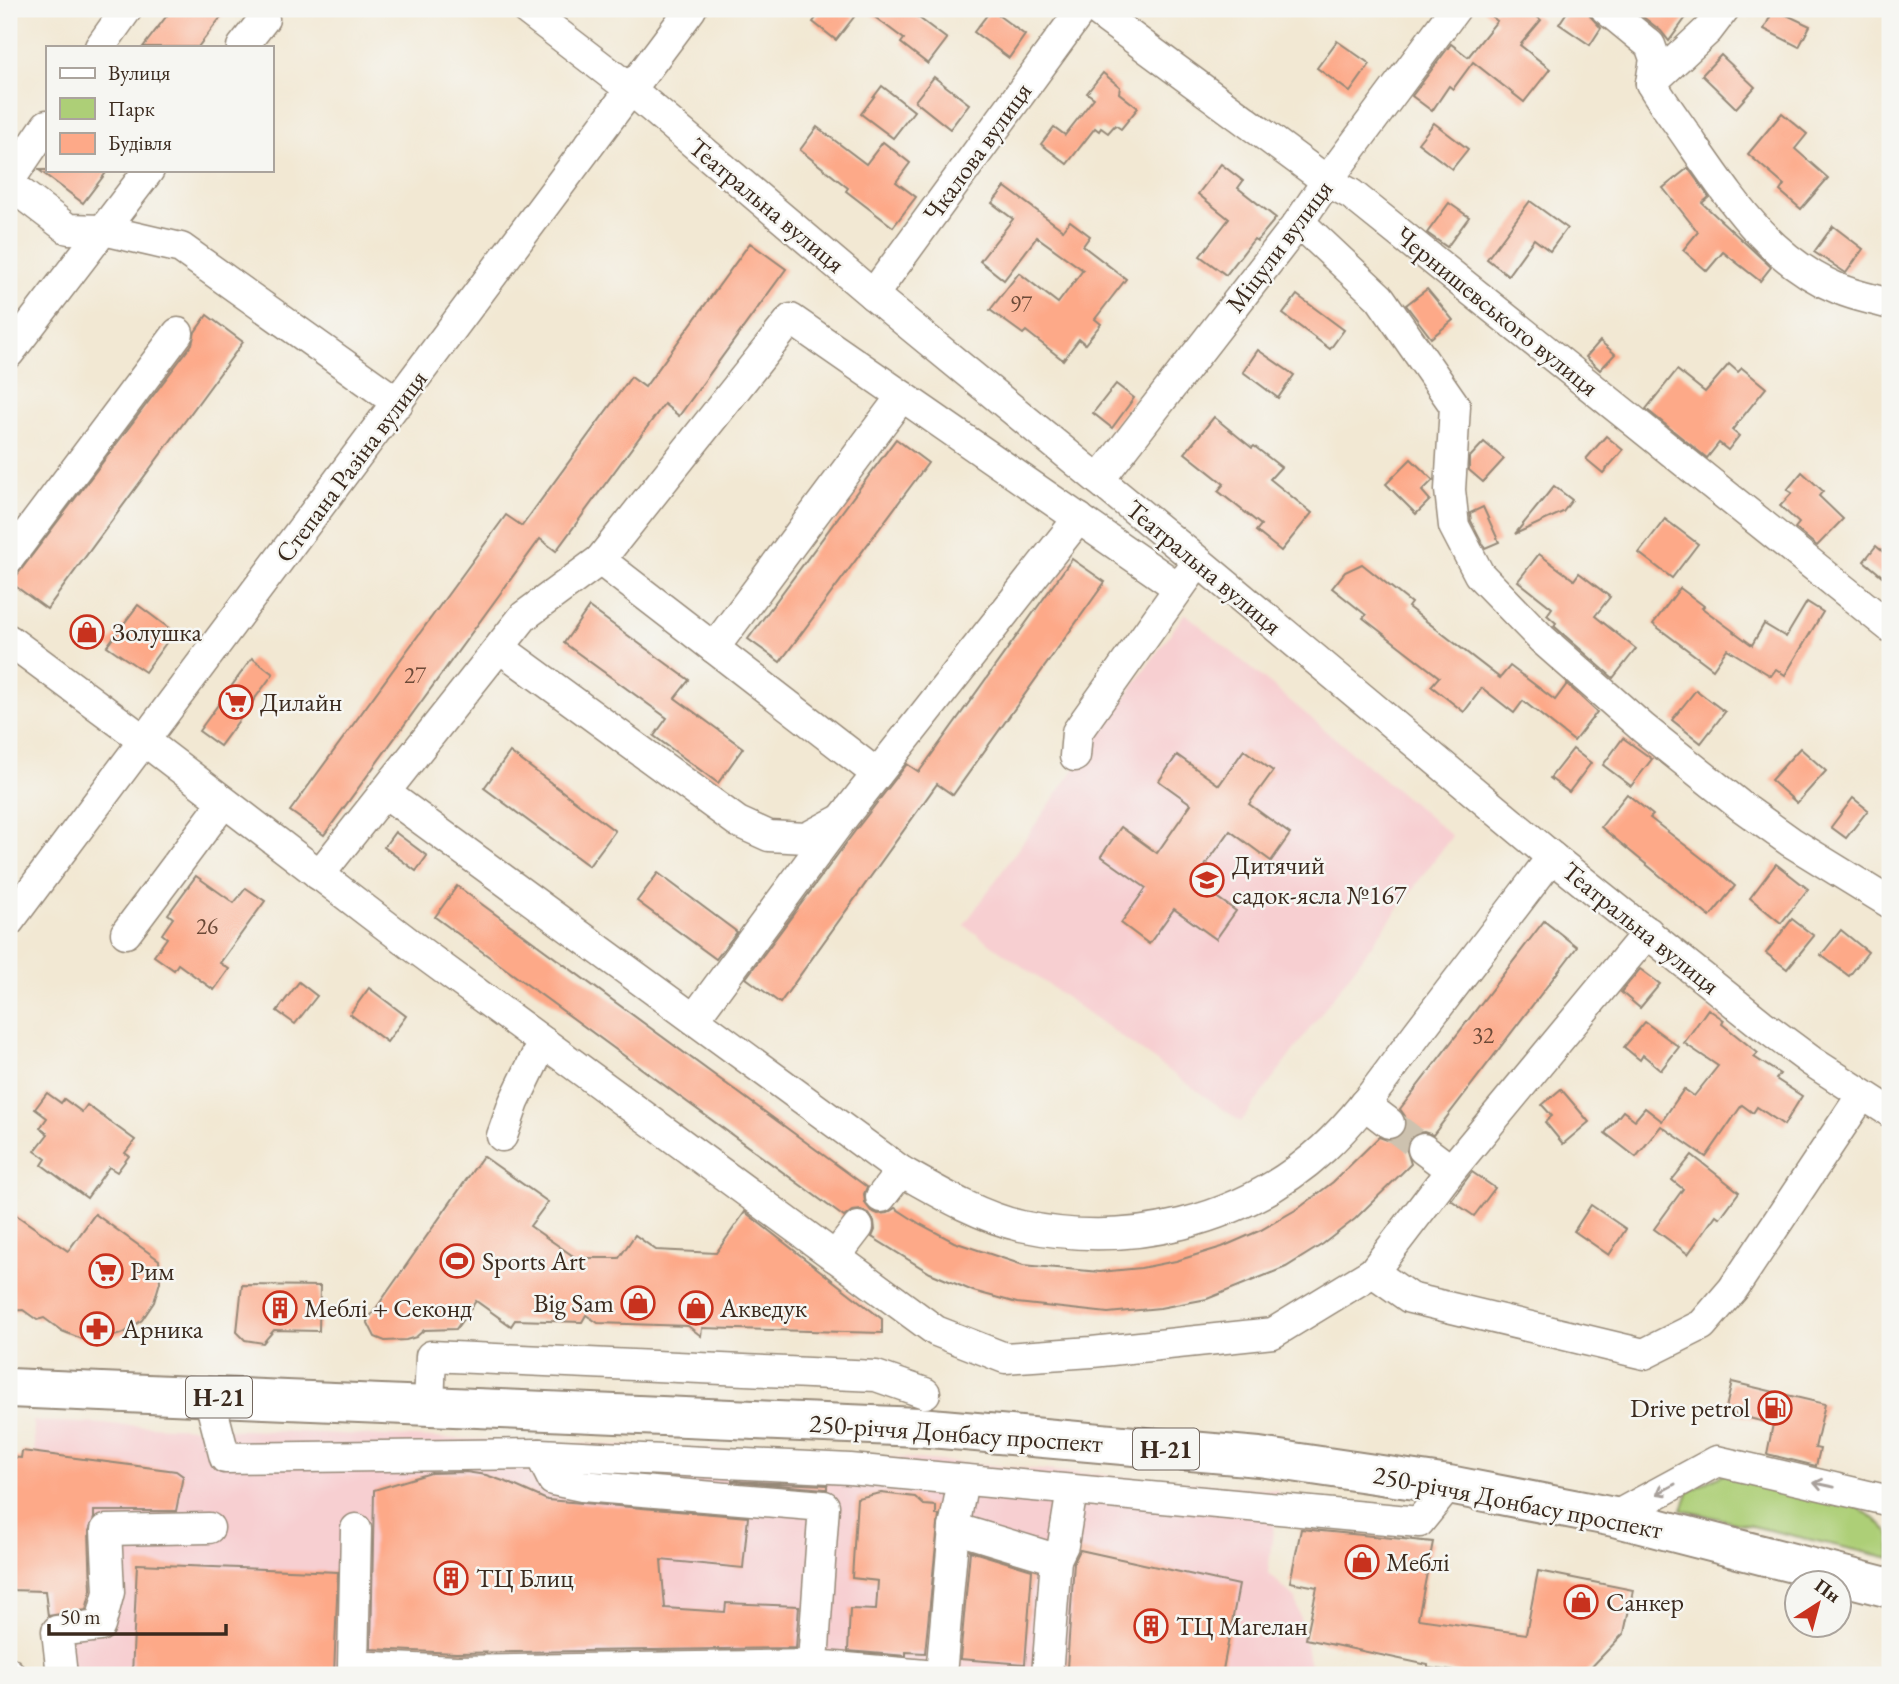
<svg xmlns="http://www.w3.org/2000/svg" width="1899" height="1684" viewBox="0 0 1899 1684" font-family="'EB Garamond',serif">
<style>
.built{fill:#f7cfd1}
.green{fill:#adcf77;stroke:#747c4a;stroke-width:2}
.building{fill:#fda988}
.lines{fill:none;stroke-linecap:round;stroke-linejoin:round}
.minor-tunnel{stroke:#cdc2af;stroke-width:30;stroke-dasharray:30 15;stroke-linecap:butt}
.minor-casing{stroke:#968978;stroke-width:33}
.major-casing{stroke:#968978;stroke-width:42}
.minor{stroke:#fff;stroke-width:30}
.major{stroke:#fff;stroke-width:38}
.oneway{stroke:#a79f9a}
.labels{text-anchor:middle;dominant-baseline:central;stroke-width:5;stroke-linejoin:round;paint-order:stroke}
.number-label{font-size:23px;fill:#6c4a38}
.shield{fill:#f6f6f2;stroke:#73675e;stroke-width:2}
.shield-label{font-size:24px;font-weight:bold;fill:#3b2a1e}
.street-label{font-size:26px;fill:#3b2a1e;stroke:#f6f6f2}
.poi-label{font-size:26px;fill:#3b2a1e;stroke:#f6f6f2;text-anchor:start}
</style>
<rect width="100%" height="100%" fill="#f6f6f2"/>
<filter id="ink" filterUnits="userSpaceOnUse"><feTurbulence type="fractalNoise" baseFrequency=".0143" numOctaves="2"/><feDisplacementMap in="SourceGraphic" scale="14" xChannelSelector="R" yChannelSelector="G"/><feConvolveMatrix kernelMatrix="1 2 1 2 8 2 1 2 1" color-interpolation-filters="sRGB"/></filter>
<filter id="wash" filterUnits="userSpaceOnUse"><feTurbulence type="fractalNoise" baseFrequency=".00686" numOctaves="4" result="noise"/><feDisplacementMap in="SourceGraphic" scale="28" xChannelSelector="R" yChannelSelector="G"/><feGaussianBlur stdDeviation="1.57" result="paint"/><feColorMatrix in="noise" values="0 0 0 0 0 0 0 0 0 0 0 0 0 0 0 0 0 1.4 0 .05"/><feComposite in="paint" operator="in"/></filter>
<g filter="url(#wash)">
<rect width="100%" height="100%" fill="#f2e8d3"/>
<g class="built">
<polygon points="1185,613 1452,836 1241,1122 964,925"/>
<polygon points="33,1421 905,1458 1278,1490 1268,1573 1296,1599 1312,1675 46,1675"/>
</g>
<polygon class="green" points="1728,1471 1849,1501 1875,1519 1890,1534 1890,1558 1682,1510 1688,1492"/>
<g id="blocks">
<g class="building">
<polygon points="172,9 227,9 198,47 143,47"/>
<polygon points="823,9 844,9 854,17 836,40 813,22"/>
<polygon points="864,9 907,9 947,39 928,64 901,43 904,39"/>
<polygon points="1483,9 1528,9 1541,20 1520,45 1550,69 1524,102 1473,62 1453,89 1449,86 1432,111 1412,96 1451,44 1468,57 1497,21"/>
<polygon points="1569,9 1589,9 1590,16 1601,28 1590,45 1559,24"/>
<polygon points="1633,9 1692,9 1669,41 1661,31"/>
<polygon points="1774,9 1810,26 1799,47 1764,29"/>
<polygon points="991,10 1025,35 1009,58 974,32"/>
<polygon points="1337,41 1370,64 1350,92 1317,68"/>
<polygon points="1721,55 1755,87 1736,108 1702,75"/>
<polygon points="1103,73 1120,87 1119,93 1138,108 1121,129 1115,125 1108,133 1101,128 1099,131 1095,128 1067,164 1041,144 1054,127 1065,135 1094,98 1087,93"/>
<polygon points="934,77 969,104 950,129 915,101"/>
<polygon points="882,86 914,111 893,138 861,114"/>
<polygon points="1782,113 1807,134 1795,149 1828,178 1801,209 1780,191 1784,185 1748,154"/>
<polygon points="1434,123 1468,149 1452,169 1418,143"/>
<polygon points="817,127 866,164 883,142 910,163 896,182 916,197 893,227 846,191 848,188 800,150"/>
<polygon points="1221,164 1243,181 1238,188 1276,218 1257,241 1254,239 1226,275 1200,256 1229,219 1198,194"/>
<polygon points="1688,168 1709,197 1702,203 1771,267 1760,281 1723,252 1707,271 1683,250 1698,232 1663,188"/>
<polygon points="39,170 108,170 83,203"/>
<polygon points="1005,187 1063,230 1070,221 1090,236 1083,246 1126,279 1095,319 1101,324 1085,344 1079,339 1063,360 1026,331 1023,334 990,310 1019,273 1058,303 1083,270 1037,237 1004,280 980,261 1013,219 992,203"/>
<polygon points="1530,201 1567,228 1550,251 1534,239 1508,275 1487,259"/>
<polygon points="1449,203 1469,217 1447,247 1427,233"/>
<polygon points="1833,226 1863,249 1846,273 1814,252"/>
<polygon points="750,243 786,269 679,416 664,404 556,551 540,539 324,835 290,811 506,515 522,526 631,377 645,387"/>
<polygon points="1427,289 1453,320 1431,338 1406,305"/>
<polygon points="1297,295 1344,330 1330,349 1283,314"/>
<polygon points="207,315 243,342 47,609 11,583 192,344 195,332"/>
<polygon points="1600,341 1615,354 1600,370 1586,357"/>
<polygon points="1258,350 1294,375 1278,398 1243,372"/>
<polygon points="1729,364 1738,372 1742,368 1766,388 1732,430 1739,436 1728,450 1719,443 1707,458 1646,409 1677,370 1705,392"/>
<polygon points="1116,384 1134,398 1112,428 1093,413"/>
<polygon points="1214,417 1252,448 1254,446 1281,467 1270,479 1312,513 1281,551 1256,531 1261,525 1218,491 1224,484 1185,453"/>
<polygon points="1606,436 1623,450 1603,473 1586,459"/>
<polygon points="896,439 928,463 780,662 748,639"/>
<polygon points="1484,442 1504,459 1483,482 1469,470 1469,458"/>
<polygon points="1411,459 1433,480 1422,491 1430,500 1416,514 1386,484"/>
<polygon points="1802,472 1823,491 1819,496 1843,519 1817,546 1795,528 1799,523 1780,506 1792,493 1787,490"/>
<polygon points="1554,486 1572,500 1563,512 1515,534"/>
<polygon points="1483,507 1499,542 1485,548 1471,521 1470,513"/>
<polygon points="1665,519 1698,544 1672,578 1639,553"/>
<polygon points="1876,546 1890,558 1890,566 1882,576 1864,561"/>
<polygon points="1539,554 1574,580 1579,573 1610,597 1595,616 1636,649 1613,678 1554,626 1556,623 1547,615 1552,608 1518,581"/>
<polygon points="1072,559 1105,582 953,795 937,784 780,1003 746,978 855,831 907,764 919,772"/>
<polygon points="1362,564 1411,603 1408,607 1500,678 1510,666 1555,700 1567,684 1597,712 1574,741 1523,701 1514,713 1482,688 1464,712 1431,686 1439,677 1363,618 1366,615 1332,588 1345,572"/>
<polygon points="1680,588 1704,606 1702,608 1752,645 1764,624 1786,637 1807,602 1823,612 1785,675 1776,669 1771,676 1727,649 1713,669 1653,624"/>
<polygon points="138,605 174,632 145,672 107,646"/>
<polygon points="589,607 689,680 675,698 743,748 718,783 654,736 667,718 564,643"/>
<polygon points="252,658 273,674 220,746 199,731"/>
<polygon points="1696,690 1725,712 1701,743 1672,720"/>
<polygon points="1623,738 1652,759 1631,786 1603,765"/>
<polygon points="1800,748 1826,771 1797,803 1771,780"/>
<polygon points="1573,749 1591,763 1569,792 1550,778"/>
<polygon points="1244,750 1273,771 1249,804 1290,834 1271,861 1230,831 1194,881 1236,911 1216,939 1174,909 1149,944 1121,923 1146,888 1101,856 1121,827 1157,853 1191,804 1159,781 1177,755 1219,785"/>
<polygon points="510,752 615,831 589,866 484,788"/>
<polygon points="1627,794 1653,815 1650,818 1712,866 1735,886 1710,917 1601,827"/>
<polygon points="1853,798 1868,810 1846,838 1831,827"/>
<polygon points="395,832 427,856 416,871 384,847"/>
<polygon points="1776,864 1808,889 1781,923 1750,898"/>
<polygon points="658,873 737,932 716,959 637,901"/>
<polygon points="196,876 234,903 246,888 265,901 220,963 229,969 214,990 178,964 174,970 154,956 167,938 162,934 173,918 168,914"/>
<polygon points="457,886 867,1187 864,1194 865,1203 871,1211 878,1214 887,1213 895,1208 920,1224 954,1242 1023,1265 1100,1272 1141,1268 1176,1261 1222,1247 1261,1230 1299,1208 1333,1182 1379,1137 1387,1140 1395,1139 1402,1134 1406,1125 1405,1116 1400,1109 1544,921 1577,947 1433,1135 1424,1132 1416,1133 1409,1138 1406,1148 1411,1164 1355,1219 1323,1244 1286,1267 1207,1299 1160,1308 1108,1313 1017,1303 973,1291 930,1273 872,1237 875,1230 874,1221 868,1213 861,1210 852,1211 844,1217 435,917"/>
<polygon points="1792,919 1814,936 1787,969 1766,953"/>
<polygon points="1841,930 1868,952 1849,976 1821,955"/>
<polygon points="1640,969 1660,984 1640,1008 1621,992"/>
<polygon points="299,982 317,996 295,1024 277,1011"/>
<polygon points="369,988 406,1016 387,1042 350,1014"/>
<polygon points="1708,1009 1724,1020 1722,1024 1758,1053 1754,1057 1780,1074 1776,1079 1802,1096 1784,1125 1757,1107 1753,1113 1742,1105 1706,1157 1661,1126 1636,1157 1605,1133 1623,1111 1635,1120 1645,1108 1662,1121 1684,1089 1694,1096 1718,1066 1684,1043"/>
<polygon points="1645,1022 1679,1047 1661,1070 1643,1055 1640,1060 1624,1047"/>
<polygon points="1561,1089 1589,1122 1563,1144 1545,1122 1552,1116 1542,1105"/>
<polygon points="47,1093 61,1103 64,1099 82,1112 87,1105 135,1140 125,1153 129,1156 117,1172 109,1167 87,1198 42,1165 46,1159 35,1151 48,1134 40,1128 47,1118 35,1109"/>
<polygon points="1692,1155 1739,1192 1720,1218 1716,1215 1688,1254 1654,1229 1683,1189 1672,1180"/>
<polygon points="483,1156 548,1202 530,1226 576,1258 619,1258 635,1235 656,1250 716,1253 745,1212 882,1319 882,1333 702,1328 701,1336 688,1326 598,1323 586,1315 582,1322 515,1320 511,1326 476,1301 456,1329 424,1330 416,1337 406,1340 385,1341 375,1337 367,1321"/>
<polygon points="1472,1172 1495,1188 1474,1216 1451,1200"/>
<polygon points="1591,1205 1626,1229 1609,1255 1574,1231"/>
<polygon points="9,1210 68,1251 95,1214 159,1260 160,1282 154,1302 142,1320 124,1333 104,1339 82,1339 62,1331 44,1318 37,1320 23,1310 9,1311"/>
<polygon points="242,1285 320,1286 319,1331 274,1330 263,1343 245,1340 237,1332"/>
<polygon points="1732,1382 1825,1404 1815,1448 1820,1449 1816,1466 1767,1454 1773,1424 1725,1412"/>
<polygon points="22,1451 176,1471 183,1476 176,1511 94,1511 94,1518 89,1531 91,1590 86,1610 48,1616 45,1591 9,1590 9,1457 21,1458"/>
<polygon points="466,1472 486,1475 509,1483 547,1500 748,1517 743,1568 661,1560 665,1608 725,1612 726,1603 799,1606 796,1648 456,1653 371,1649 374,1490 431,1473"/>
<polygon points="731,1481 827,1485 827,1489 825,1489"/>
<polygon points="881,1493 915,1497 924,1505 936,1506 936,1515 939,1515 925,1653 906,1652 906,1656 848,1651 850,1609 876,1610 878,1581 852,1578 857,1498"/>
<polygon points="1301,1529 1433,1542 1418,1619 1526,1634 1538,1571 1633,1590 1624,1633 1584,1675 1480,1675 1428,1668 1428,1665 1306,1639 1317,1587 1290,1582"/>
<polygon points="1080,1550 1239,1585 1222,1675 1067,1668 1074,1562"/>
<polygon points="970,1551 1032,1570 1025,1664 960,1659"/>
<polygon points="137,1564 338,1572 334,1675 132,1675"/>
</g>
</g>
</g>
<g filter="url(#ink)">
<use href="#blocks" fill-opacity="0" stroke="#968978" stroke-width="2"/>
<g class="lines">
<polyline class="minor-tunnel" points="1389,1123 1423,1149"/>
<defs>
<g id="minor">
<polyline points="526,9 630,89 873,295 1199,562 1552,857 1761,1024 1811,1061 1890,1112"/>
<polyline points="1094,9 1327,181 1351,194 1890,627"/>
<path d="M1606,9L1650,45L1655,59L1651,83C1664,105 1679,124 1693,145C1733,202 1771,261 1839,289C1855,296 1873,299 1890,304"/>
<polyline points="100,47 127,9"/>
<polyline points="242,47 264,19"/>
<polyline points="1651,83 1708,30 1724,9"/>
<polyline points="9,181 47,125"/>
<polyline points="9,184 68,229 103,230 181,248 398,403"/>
<polyline points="1299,222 1380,298 1455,406 1450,490 1454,526 1479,574 1542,639 1643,728 1742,807 1791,842 1890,903"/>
<polyline points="873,295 1082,9"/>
<polyline points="9,353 149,170"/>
<polyline points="1099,480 1299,222 1327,181 1455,9"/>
<polyline points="9,558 178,333"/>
<polyline points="600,560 877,774"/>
<polyline points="9,640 145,741 414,947 936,1331 1005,1358 1092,1352 1273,1333 1373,1272 1451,1170 1648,932"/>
<polyline points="500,648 738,822 769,836 806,838 838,821"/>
<polyline points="714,648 902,396"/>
<polyline points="1075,756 1077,732 1190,573"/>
<path d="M384,792L901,1171C938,1192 980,1217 1021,1226C1128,1249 1242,1223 1323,1149C1359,1116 1388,1073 1417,1034C1462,975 1507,916 1552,857"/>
<polyline points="319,875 524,616 600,560 791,319 1179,588"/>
<polyline points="9,921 691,9"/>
<polyline points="126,933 224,802"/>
<polyline points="694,1019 841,820 1079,518"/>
<polyline points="1364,1104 1389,1123"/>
<polyline points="502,1136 514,1102 543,1042"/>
<polyline points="1423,1149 1451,1170"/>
<polyline points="881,1197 901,1171"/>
<polyline points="835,1257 858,1227"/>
<polyline points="1373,1272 1410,1298 1644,1354 1702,1325 1733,1289 1862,1095"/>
<polyline points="209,1397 225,1458 540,1454 850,1469 1419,1522 1449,1485"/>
<polyline points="429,1406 431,1356 876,1376 925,1393"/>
<polyline points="540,1454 553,1480 582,1486 824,1506 812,1675"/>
<polyline points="1614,1517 1717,1461 1890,1501"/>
<polyline points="954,1528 963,1480"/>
<polyline points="356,1529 353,1666 456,1671 813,1665 925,1675"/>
<polyline points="1056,1559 1063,1545 1072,1490"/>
<polyline points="9,1673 9,1675"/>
<polyline points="62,1675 57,1631 100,1626 109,1592 106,1530 209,1528"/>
<polyline points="941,1675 954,1528 1056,1559 1047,1675"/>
</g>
<polyline id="major" points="9,1388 919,1427 1259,1457 1449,1485 1614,1517 1890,1588"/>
</defs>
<use href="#minor" class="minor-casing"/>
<use href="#major" class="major-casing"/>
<use href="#minor" class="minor"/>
<use href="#major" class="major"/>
</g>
<defs><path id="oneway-shaft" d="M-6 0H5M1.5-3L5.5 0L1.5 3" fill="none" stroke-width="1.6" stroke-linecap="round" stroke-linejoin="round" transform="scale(1.75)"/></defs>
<g class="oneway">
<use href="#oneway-shaft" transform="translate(1824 1485) rotate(-168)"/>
<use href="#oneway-shaft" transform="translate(1666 1489) rotate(151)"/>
</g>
</g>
<defs>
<symbol id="shop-ring" viewBox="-11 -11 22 22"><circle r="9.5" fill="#f6f6f2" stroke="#c8321e" stroke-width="1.5"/><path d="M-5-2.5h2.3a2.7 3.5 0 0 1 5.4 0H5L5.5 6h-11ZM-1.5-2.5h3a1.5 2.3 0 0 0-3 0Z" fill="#c8321e"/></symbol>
<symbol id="supermarket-ring" viewBox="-11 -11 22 22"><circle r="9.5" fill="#f6f6f2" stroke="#c8321e" stroke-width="1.5"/><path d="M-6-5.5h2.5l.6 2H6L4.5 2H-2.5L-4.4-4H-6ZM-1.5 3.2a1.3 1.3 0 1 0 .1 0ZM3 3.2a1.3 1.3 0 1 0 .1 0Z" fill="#c8321e"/></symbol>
<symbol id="school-ring" viewBox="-11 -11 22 22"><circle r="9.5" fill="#f6f6f2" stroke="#c8321e" stroke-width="1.5"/><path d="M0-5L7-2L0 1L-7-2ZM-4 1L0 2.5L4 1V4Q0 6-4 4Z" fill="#c8321e"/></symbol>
<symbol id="stadium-ring" viewBox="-11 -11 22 22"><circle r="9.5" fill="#f6f6f2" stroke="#c8321e" stroke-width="1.5"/><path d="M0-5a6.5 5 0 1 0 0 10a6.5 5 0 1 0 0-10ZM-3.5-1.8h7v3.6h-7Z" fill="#c8321e"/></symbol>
<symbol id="building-ring" viewBox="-11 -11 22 22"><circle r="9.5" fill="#f6f6f2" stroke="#c8321e" stroke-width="1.5"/><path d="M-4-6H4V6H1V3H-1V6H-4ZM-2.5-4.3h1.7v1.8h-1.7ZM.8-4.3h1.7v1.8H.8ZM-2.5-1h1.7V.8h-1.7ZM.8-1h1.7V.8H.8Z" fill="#c8321e"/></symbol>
<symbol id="pharmacy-ring" viewBox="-11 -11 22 22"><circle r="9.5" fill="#f6f6f2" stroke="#c8321e" stroke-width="1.5"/><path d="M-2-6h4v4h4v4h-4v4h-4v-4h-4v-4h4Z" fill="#c8321e"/></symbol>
<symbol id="fuel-ring" viewBox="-11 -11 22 22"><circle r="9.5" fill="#f6f6f2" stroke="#c8321e" stroke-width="1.5"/><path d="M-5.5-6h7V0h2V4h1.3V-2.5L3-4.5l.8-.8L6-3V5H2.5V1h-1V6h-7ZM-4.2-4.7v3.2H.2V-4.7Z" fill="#c8321e"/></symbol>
</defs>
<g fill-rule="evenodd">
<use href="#shop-ring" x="68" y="613" width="38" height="38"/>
<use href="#supermarket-ring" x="217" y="683" width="38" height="38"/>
<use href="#school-ring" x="1188" y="861" width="38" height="38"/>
<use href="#stadium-ring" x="438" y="1242" width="38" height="38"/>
<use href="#supermarket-ring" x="87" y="1252" width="38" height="38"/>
<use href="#shop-ring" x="619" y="1284" width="38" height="38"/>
<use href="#building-ring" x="261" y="1289" width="38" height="38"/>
<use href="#shop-ring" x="677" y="1289" width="38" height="38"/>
<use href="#pharmacy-ring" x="78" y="1310" width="38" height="38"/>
<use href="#fuel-ring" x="1756" y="1389" width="38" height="38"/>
<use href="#shop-ring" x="1343" y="1543" width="38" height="38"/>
<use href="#building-ring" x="432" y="1559" width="38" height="38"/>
<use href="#shop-ring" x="1562" y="1583" width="38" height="38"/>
<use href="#building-ring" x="1132" y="1607" width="38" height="38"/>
</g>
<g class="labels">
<g class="number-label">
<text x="1021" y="304">97</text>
<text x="415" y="675">27</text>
<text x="207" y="926">26</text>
<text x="1483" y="1035">32</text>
</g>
<g class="shield">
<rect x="186" y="1376.5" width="66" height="41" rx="5"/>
<rect x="1133" y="1428.5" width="66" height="41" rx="5"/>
</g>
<g class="shield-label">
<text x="219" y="1397">Н-21</text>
<text x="1166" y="1449">Н-21</text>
</g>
<g class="street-label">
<text transform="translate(977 152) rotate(-54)">Чкалова вулиця</text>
<text transform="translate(767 205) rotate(40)">Театральна вулиця</text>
<text transform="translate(1279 246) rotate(-53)">Міцули вулиця</text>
<text transform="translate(1497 311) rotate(39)">Чернишевського вулиця</text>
<text transform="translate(351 466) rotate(-53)">Степана Разіна вулиця</text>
<text transform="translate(1204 567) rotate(40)">Театральна вулиця</text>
<text transform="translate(1641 928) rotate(39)">Театральна вулиця</text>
<text transform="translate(956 1433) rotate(4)">250-річчя Донбасу проспект</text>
<text transform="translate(1518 1502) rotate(11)">250-річчя Донбасу проспект</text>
</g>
<g class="poi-label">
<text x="112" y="632">Золушка</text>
<text x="260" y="702">Дилайн</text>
<text x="1232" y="865">Дитячий<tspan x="1232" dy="30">садок-ясла №167</tspan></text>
<text x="482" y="1261">Sports Art</text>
<text x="130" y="1271">Рим</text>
<text x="614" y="1303" text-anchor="end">Big Sam</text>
<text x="304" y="1308">Меблі + Секонд</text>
<text x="720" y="1308">Акведук</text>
<text x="122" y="1329">Арника</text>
<text x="1750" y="1408" text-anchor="end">Drive petrol</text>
<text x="1386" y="1562">Меблі</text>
<text x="476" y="1578">ТЦ Блиц</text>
<text x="1606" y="1602">Санкер</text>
<text x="1176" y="1626">ТЦ Магелан</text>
</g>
</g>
<rect width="1899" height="1684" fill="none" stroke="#f6f6f2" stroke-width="35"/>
<rect x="46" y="46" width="228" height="126" fill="#f6f6f2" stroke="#aba49d" stroke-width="2"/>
<rect x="60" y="68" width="35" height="10" fill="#ffffff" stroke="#aba49d" stroke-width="2"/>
<text x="108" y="80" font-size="21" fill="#3b2a1e">Вулиця</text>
<rect x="60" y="98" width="35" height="21" fill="#adcf77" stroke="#aba49d" stroke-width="2"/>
<text x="108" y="116" font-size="21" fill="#3b2a1e">Парк</text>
<rect x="60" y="133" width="35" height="21" fill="#fda988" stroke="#aba49d" stroke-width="2"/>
<text x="108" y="150" font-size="21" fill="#3b2a1e">Будівля</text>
<g transform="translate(1818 1604) rotate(36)"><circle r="33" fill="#f6f6f2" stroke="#aba49d" stroke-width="2"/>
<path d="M0-5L12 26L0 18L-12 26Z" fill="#c8321e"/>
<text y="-10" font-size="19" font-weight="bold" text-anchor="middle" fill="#3b2a1e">Пн</text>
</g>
<path d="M49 1624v10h177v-10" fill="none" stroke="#3b2a1e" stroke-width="3.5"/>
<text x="60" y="1624" font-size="21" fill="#3b2a1e" stroke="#f6f6f2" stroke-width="5" paint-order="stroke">50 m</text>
</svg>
